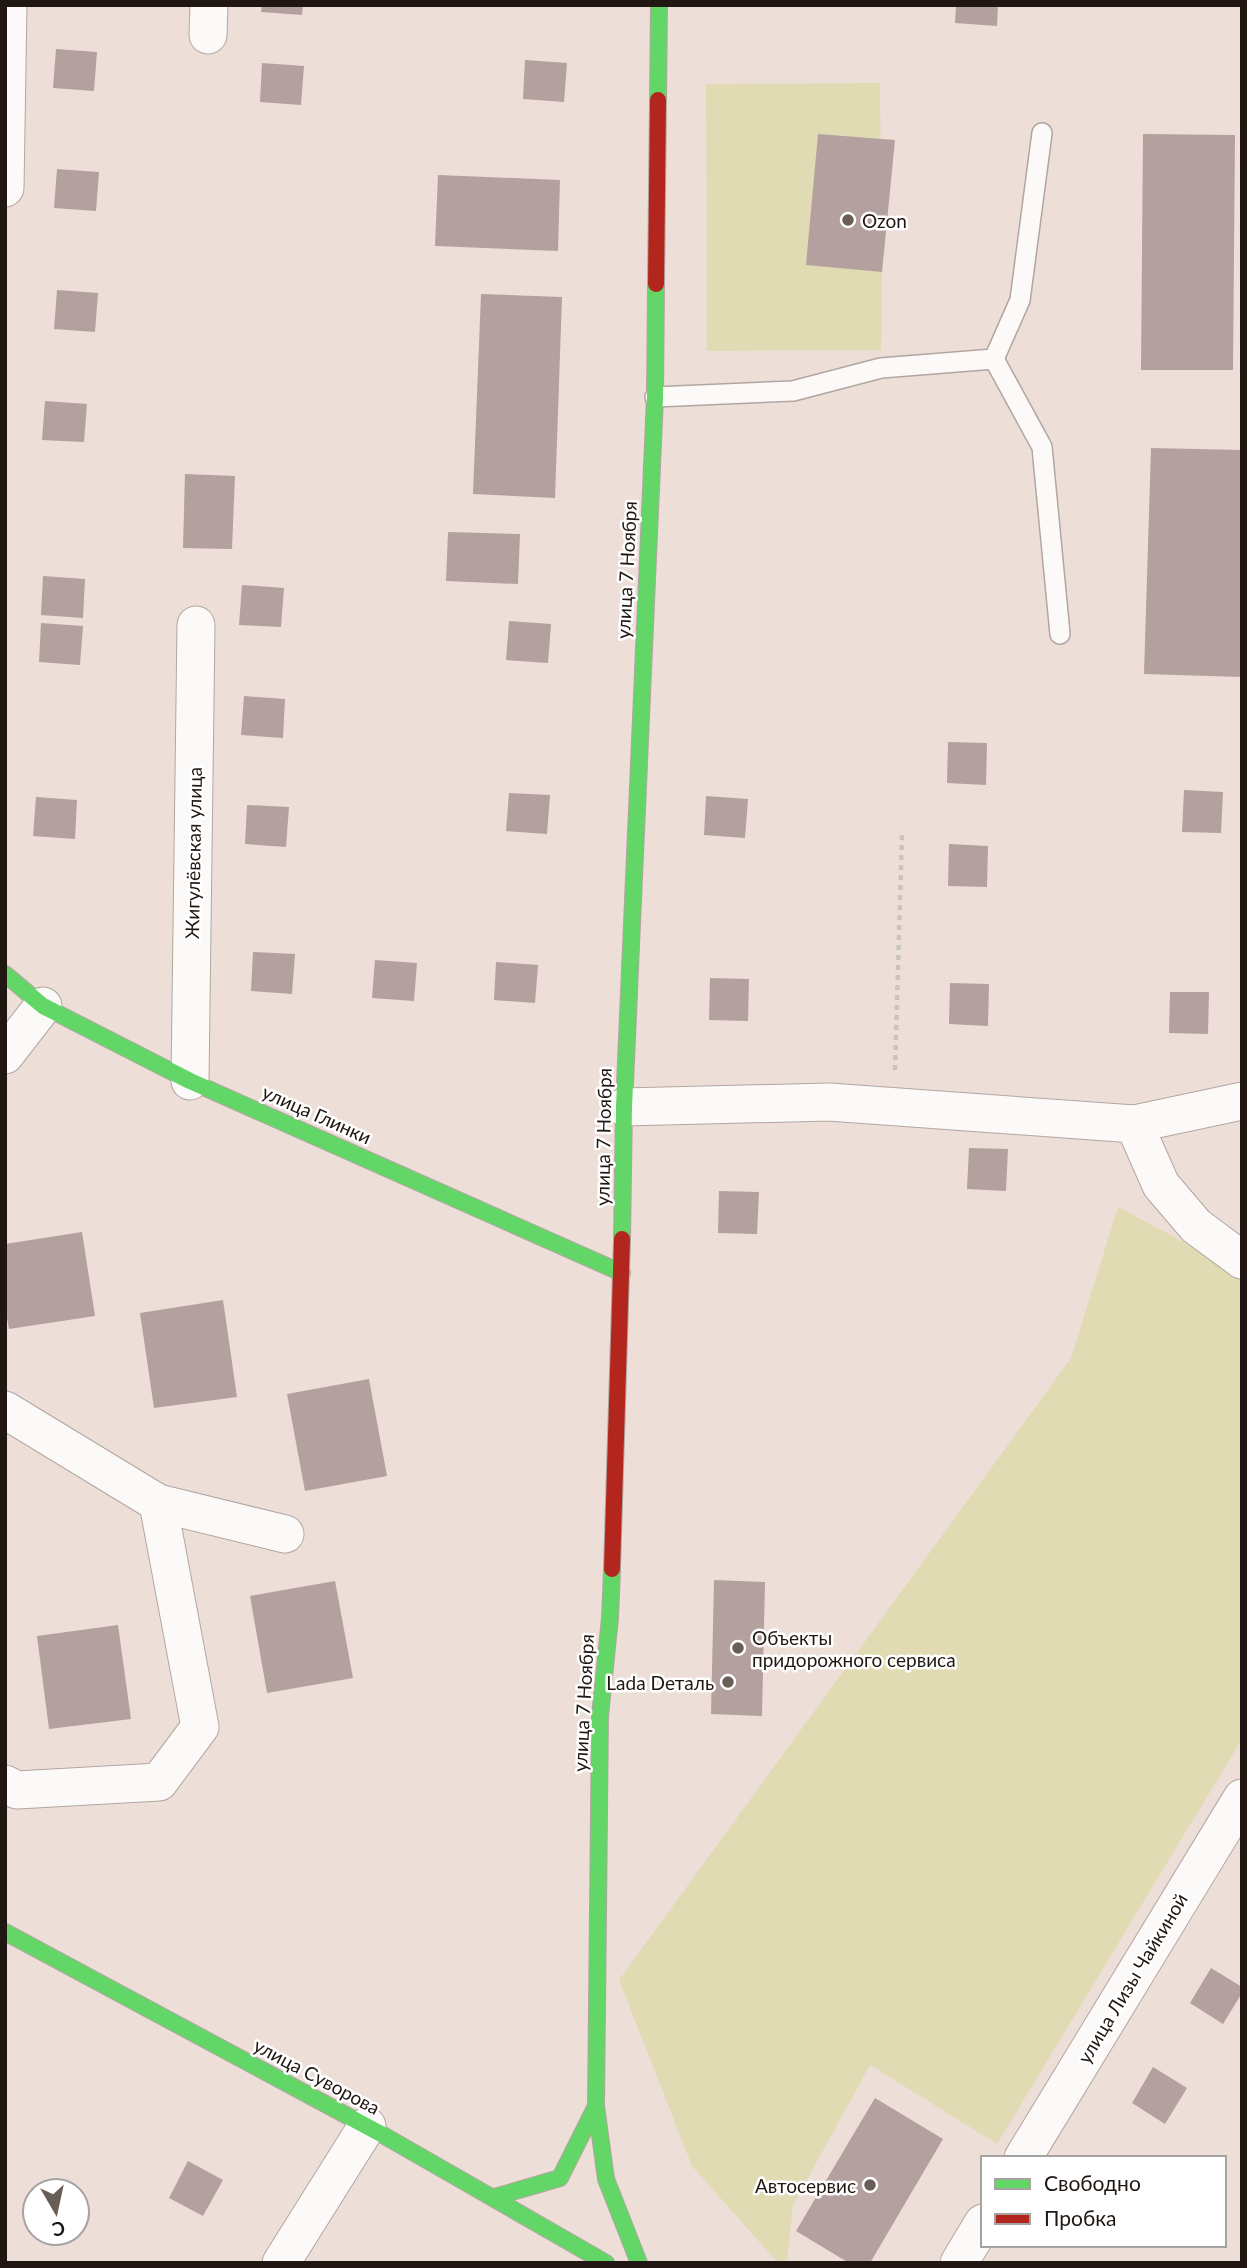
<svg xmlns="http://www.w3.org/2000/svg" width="1247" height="2268" viewBox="0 0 1247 2268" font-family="Lato,sans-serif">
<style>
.green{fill:#e1dbb4}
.building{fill:#b4a09e}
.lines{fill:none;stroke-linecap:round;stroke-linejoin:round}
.lane-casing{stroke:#b2a6a1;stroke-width:22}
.street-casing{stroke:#b2a6a1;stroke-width:39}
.fast-casing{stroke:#b2a6a1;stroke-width:18}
.jam-casing{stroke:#b2a6a1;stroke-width:18}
.path{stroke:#c9c4c2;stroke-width:4.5;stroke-dasharray:5 5;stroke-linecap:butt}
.lane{stroke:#fcfaf9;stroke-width:19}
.street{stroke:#fcfaf9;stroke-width:37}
.fast{stroke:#63d668;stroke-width:16}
.jam{stroke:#b3261e;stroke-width:16}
.poi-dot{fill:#685d57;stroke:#fff;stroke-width:2.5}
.labels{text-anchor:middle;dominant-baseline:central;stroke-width:5;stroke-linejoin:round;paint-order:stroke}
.poi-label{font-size:19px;fill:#201712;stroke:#fff;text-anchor:start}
.street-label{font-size:19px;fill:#201712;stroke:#fff}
</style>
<rect width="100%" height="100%" fill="#eeded8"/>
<g class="green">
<polygon points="880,83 882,272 881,350 707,351 706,84"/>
<polygon points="1118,1207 1242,1273 1242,1739 997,2144 870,2065 793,2205 787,2263 778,2263 692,2166 619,1980 1071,1358"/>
</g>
<g class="building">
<polygon points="262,5 303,5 302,15 261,12"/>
<polygon points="956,5 998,5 997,26 955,23"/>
<polygon points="56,49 97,52 94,91 53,88"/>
<polygon points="525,60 567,63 564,102 523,99"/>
<polygon points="262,63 304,66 301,105 260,102"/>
<polygon points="818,134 895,140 882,272 806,265"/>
<polygon points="1143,134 1235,135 1233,370 1141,370"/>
<polygon points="57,169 99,172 96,211 54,208"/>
<polygon points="438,175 560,180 558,251 435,246"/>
<polygon points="57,290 98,293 95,332 54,329"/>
<polygon points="481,294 562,297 555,498 473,494"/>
<polygon points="45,401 87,404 84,442 42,440"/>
<polygon points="1151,448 1242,450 1241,677 1144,674"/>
<polygon points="185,474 235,476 232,549 183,548"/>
<polygon points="448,532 520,534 518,584 446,581"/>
<polygon points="43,576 85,579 83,618 41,615"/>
<polygon points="242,585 284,588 281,627 239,625"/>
<polygon points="509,621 551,624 548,663 506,660"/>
<polygon points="41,623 83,626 80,665 39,662"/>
<polygon points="244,696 285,699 283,738 241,735"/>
<polygon points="948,742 987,743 986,785 947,783"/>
<polygon points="1184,790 1223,792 1221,833 1182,832"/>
<polygon points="509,793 550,795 547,834 506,831"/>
<polygon points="706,796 748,799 745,838 704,835"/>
<polygon points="36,797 77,800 75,839 33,836"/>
<polygon points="247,805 289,807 286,847 245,844"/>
<polygon points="949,844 988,846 987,887 948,886"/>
<polygon points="253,952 295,954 292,994 251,991"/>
<polygon points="375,960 417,963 414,1001 372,998"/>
<polygon points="496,962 538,965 535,1003 494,1000"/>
<polygon points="710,978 749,979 748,1021 709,1020"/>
<polygon points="950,983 989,984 988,1026 949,1024"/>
<polygon points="1170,992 1209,992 1208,1034 1169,1033"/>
<polygon points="969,1148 1008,1149 1006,1191 967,1189"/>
<polygon points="719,1191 759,1192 757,1234 718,1233"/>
<polygon points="82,1232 95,1316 9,1329 5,1307 5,1244"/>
<polygon points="223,1300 237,1397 154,1408 140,1313"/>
<polygon points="369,1379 387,1476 305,1491 287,1394"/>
<polygon points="714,1580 765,1582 762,1716 711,1714"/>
<polygon points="335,1581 353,1678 267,1693 250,1596"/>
<polygon points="118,1625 131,1719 49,1729 37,1636"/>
<polygon points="1211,1968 1242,1987 1242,1993 1223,2024 1190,2003"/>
<polygon points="1153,2067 1187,2088 1165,2124 1132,2103"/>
<polygon points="875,2098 943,2139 870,2263 849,2263 796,2231"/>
<polygon points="188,2161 223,2180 203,2216 169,2198"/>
</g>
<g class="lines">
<defs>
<g id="lane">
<polyline points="994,359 1020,300 1042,133"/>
<polyline points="655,397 793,391 881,368 994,359 1042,447 1060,634"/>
</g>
<g id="street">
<polyline points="208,35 209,5"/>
<polyline points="5,188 8,5"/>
<polyline points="5,1055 43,1006"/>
<polyline points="190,1081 196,625"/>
<polyline points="624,1107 829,1102 1134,1124 1242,1101"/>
<polyline points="1134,1124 1161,1185 1196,1226 1242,1260"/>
<polyline points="5,1410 158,1503 285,1534"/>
<polyline points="5,1784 17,1790 159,1782 200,1727 158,1503"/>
<polyline points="1023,2158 1242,1798"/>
<polyline points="281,2263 367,2126"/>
<polyline points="959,2263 983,2223"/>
</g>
<g id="fast">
<polyline points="658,100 659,5"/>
<polyline points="5,974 43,1006 190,1081 622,1273"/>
<polyline points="622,1239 624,1107 655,397 656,284"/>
<polyline points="612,1569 610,1618 600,1716 596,2106 606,2179 639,2263"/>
<polyline points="5,1932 383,2135 606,2263"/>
<polyline points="495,2197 560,2178 596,2106"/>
</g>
<g id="jam">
<polyline points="656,284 658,100"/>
<polyline points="612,1569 622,1239"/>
</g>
</defs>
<use href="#lane" class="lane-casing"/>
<use href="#street" class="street-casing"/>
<use href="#fast" class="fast-casing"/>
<use href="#jam" class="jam-casing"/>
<polyline class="path" points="895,1070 902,834"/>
<use href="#lane" class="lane"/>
<use href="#street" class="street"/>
<use href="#fast" class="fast"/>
<use href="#jam" class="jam"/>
</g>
<g class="poi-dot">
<circle cx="848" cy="220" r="7"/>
<circle cx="738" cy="1648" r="7"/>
<circle cx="728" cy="1682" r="7"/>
<circle cx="870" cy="2185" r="7"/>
</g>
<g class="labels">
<g class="poi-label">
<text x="862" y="220">Ozon</text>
<text x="752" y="1637">Объекты<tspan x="752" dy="22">придорожного сервиса</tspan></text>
<text x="714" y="1682" text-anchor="end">Lada Dеталь</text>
<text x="856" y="2185" text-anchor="end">Автосервис</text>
</g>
<g class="street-label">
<text transform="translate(626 570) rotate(-87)">улица 7 Ноября</text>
<text transform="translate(193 853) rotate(-89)">Жигулёвская улица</text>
<text transform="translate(317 1114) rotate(24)">улица Глинки</text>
<text transform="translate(603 1137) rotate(-89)">улица 7 Ноября</text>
<text transform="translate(583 1703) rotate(-87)">улица 7 Ноября</text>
<text transform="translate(1132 1978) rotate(-59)">улица Лизы Чайкиной</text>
<text transform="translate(317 2076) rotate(28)">улица Суворова</text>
</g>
</g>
<rect width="1247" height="2268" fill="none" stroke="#201712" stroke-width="14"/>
<rect x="981" y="2156" width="245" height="91" fill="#ffffff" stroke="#a6a2a0" stroke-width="2"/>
<rect x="995" y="2179" width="35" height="10" fill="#63d668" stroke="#a6a2a0" stroke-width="2"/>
<text x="1044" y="2191" font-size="21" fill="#201712">Свободно</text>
<rect x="995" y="2214" width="35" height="10" fill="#b3261e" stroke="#a6a2a0" stroke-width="2"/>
<text x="1044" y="2226" font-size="21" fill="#201712">Пробка</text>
<g transform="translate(56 2212) rotate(171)"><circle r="33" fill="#ffffff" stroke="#a6a2a0" stroke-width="2"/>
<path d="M0-5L12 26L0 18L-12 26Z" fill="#685d57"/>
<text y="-10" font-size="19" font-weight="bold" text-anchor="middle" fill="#201712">С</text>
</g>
</svg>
